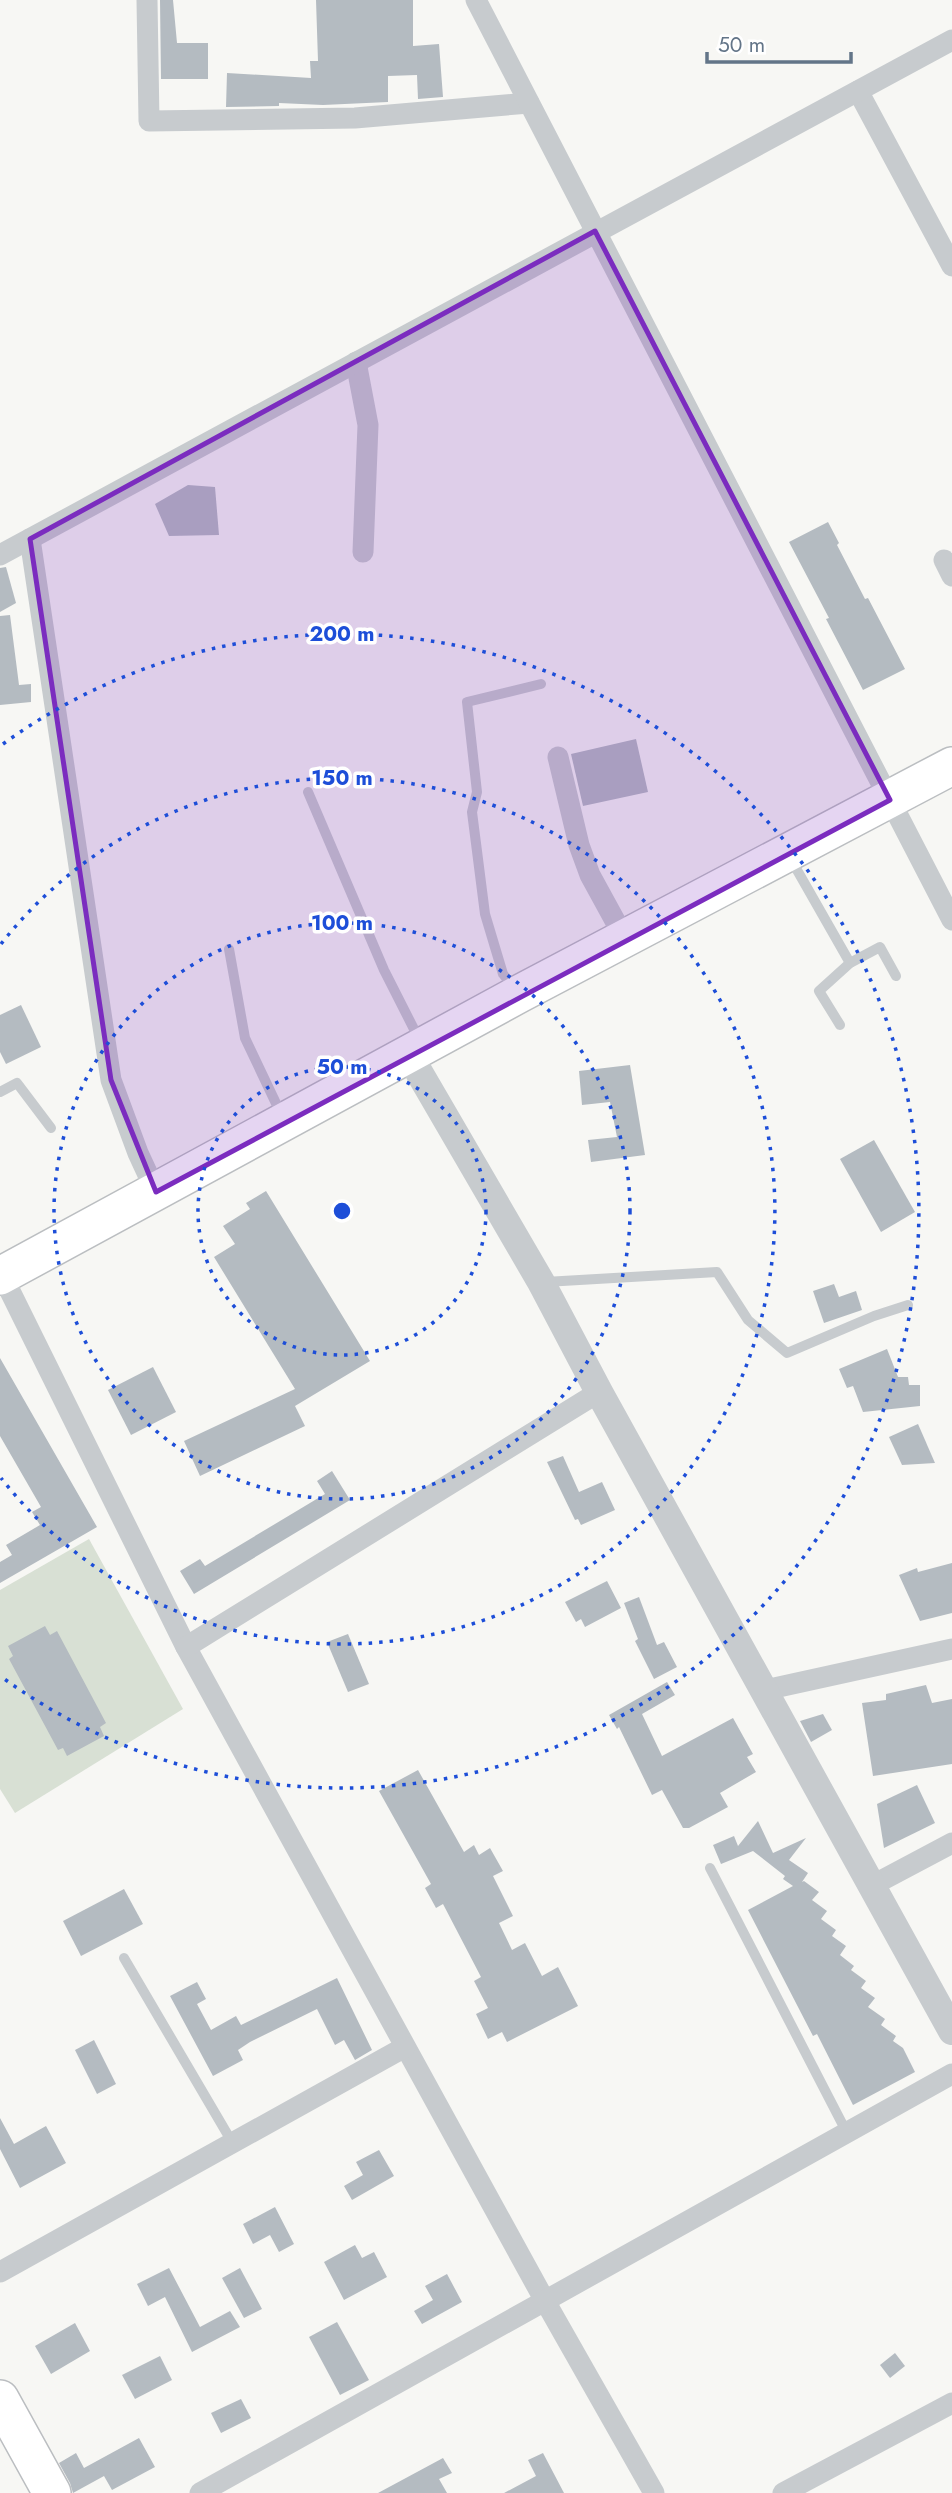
<svg xmlns="http://www.w3.org/2000/svg" width="952" height="2493" viewBox="0 0 952 2493" font-family="Jost,sans-serif">
<style>
.green{fill:#d8e0d4}
.building{fill:#b4bbc1}
.lines{fill:none;stroke-linecap:round;stroke-linejoin:round}
.trunk-casing{stroke:#bbbec1;stroke-width:40}
.service{stroke:#c7cbce;stroke-width:10}
.minor{stroke:#c7cbce;stroke-width:21}
.tertiary{stroke:#c7cbce;stroke-width:28}
.trunk{stroke:#fff;stroke-width:37}
.marked{fill:#7b2cbf;fill-opacity:0.2;stroke:#7b2cbf;stroke-width:5;stroke-linejoin:round}
.ring{fill:none;stroke:#1d4ed8;stroke-width:3.5;stroke-dasharray:3.5 7}
.centre{fill:#1d4ed8;stroke:#fff;stroke-width:3.5}
.ring-label{font-size:21px;text-anchor:middle;font-weight:bold;fill:#1d4ed8;stroke:#fff;stroke-width:7;stroke-linejoin:round;paint-order:stroke}
</style>
<rect width="100%" height="100%" fill="#f7f7f4"/>
<polygon class="green" points="89,1539 183,1709 15,1813 0,1789 0,1590"/>
<g class="building">
<polygon points="160,0 173,0 177,43 208,43 208,79 161,79"/>
<polygon points="316,0 413,0 413,46 439,44 443,97 418,99 417,75 388,76 388,102 323,105 279,103 279,106 226,107 227,73 311,78 310,61 318,61"/>
<polygon points="188,485 215,487 219,535 169,536 155,504"/>
<polygon points="828,522 839,543 837,545 865,599 868,598 905,669 863,690 826,619 829,618 789,542"/>
<polygon points="6,567 16,603 0,612 0,568"/>
<polygon points="10,615 19,685 31,684 31,702 0,705 0,616"/>
<polygon points="636,739 648,792 583,806 571,754"/>
<polygon points="21,1005 41,1047 6,1064 0,1052 0,1015"/>
<polygon points="630,1065 645,1155 591,1162 588,1140 617,1137 610,1102 582,1105 579,1071"/>
<polygon points="874,1140 915,1212 881,1232 840,1159"/>
<polygon points="266,1191 370,1361 295,1406 305,1426 200,1476 184,1441 295,1389 214,1257 235,1244 223,1226 250,1209 246,1203"/>
<polygon points="834,1284 839,1297 856,1291 862,1310 824,1323 813,1291"/>
<polygon points="887,1349 898,1377 908,1377 909,1385 920,1385 920,1406 863,1412 853,1386 847,1388 839,1369"/>
<polygon points="0,1358 97,1527 0,1583 0,1562 12,1555 6,1545 40,1525 32,1512 41,1507 0,1436"/>
<polygon points="153,1367 176,1412 131,1435 108,1390"/>
<polygon points="918,1424 935,1463 902,1465 889,1437"/>
<polygon points="563,1456 579,1492 602,1482 615,1510 581,1525 578,1519 575,1520 547,1462"/>
<polygon points="332,1471 350,1500 194,1594 180,1571 200,1559 205,1566 325,1494 317,1481"/>
<polygon points="952,1563 952,1613 920,1621 899,1575 917,1568 918,1572"/>
<polygon points="607,1581 621,1608 585,1627 581,1619 576,1622 565,1602"/>
<polygon points="639,1597 657,1645 664,1642 677,1667 654,1679 635,1641 638,1639 624,1603"/>
<polygon points="45,1626 50,1635 57,1631 106,1723 100,1727 104,1736 67,1756 63,1748 58,1750 9,1659 13,1656 8,1646"/>
<polygon points="348,1634 369,1684 348,1692 327,1642"/>
<polygon points="667,1682 675,1695 642,1714 662,1756 733,1718 753,1754 747,1757 756,1772 720,1793 728,1807 689,1828 683,1828 662,1790 652,1795 619,1727 617,1729 609,1715"/>
<polygon points="926,1685 932,1703 952,1699 952,1764 873,1776 862,1703 886,1700 886,1694"/>
<polygon points="823,1714 832,1730 811,1742 800,1721"/>
<polygon points="418,1770 464,1852 474,1845 479,1855 490,1848 503,1871 493,1876 513,1916 499,1923 512,1950 525,1943 542,1976 558,1967 578,2006 507,2042 502,2032 488,2039 476,2014 488,2008 474,1981 481,1977 443,1904 436,1908 425,1888 431,1884 379,1791"/>
<polygon points="917,1785 935,1823 884,1848 877,1804"/>
<polygon points="758,1821 773,1853 806,1838 789,1860 808,1873 802,1882 804,1881 819,1892 812,1900 827,1911 821,1919 836,1930 832,1936 846,1946 840,1955 854,1966 851,1970 866,1981 861,1988 875,1998 868,2007 885,2019 881,2025 896,2036 893,2041 903,2048 915,2072 853,2105 817,2034 813,2036 748,1910 793,1886 783,1879 785,1876 753,1851 721,1864 713,1845 734,1836 738,1846"/>
<polygon points="124,1889 143,1924 81,1956 63,1921"/>
<polygon points="337,1978 372,2050 355,2060 344,2040 335,2045 317,2009 250,2042 238,2050 243,2060 213,2076 170,1996 197,1982 206,1999 197,2004 211,2030 236,2016 241,2025"/>
<polygon points="94,2040 116,2084 97,2094 75,2050"/>
<polygon points="0,2118 14,2144 46,2126 66,2163 20,2188 0,2149"/>
<polygon points="379,2150 394,2176 352,2200 344,2186 363,2175 356,2162"/>
<polygon points="275,2207 294,2244 279,2252 270,2235 253,2244 243,2224"/>
<polygon points="355,2245 362,2258 374,2252 387,2277 344,2300 324,2262"/>
<polygon points="169,2268 200,2327 230,2311 240,2327 192,2352 165,2297 148,2306 137,2284"/>
<polygon points="240,2268 262,2309 244,2318 222,2278"/>
<polygon points="447,2274 462,2302 422,2324 414,2311 433,2300 425,2286"/>
<polygon points="337,2322 369,2380 340,2395 309,2337"/>
<polygon points="75,2323 90,2351 51,2374 35,2346"/>
<polygon points="895,2353 905,2366 890,2378 880,2365"/>
<polygon points="160,2356 172,2380 135,2399 122,2375"/>
<polygon points="241,2399 251,2418 221,2433 211,2413"/>
<polygon points="139,2438 155,2467 112,2490 104,2476 73,2493 70,2483 59,2463 76,2453 84,2468"/>
<polygon points="543,2453 564,2493 504,2493 536,2476 528,2460"/>
<polygon points="443,2458 452,2473 439,2479 447,2493 378,2493"/>
</g>
<g class="lines">
<defs>
<g id="trunk">
<polyline points="0,1276 519,994 952,766"/>
<polyline points="0,2399 52,2493"/>
</g>
</defs>
<use href="#trunk" class="trunk-casing"/>
<g class="service">
<polyline points="308,792 384,970 420,1041"/>
<polyline points="789,856 850,963"/>
<polyline points="229,949 245,1038 282,1116"/>
<polyline points="515,989 503,974 485,914 472,812 477,792 467,702 541,684"/>
<polyline points="840,1025 819,991 850,963 880,947 896,976"/>
<polyline points="0,1092 17,1083 51,1128"/>
<polyline points="545,1282 717,1272 748,1320 787,1353 874,1316 908,1305"/>
<polyline points="710,1868 846,2131"/>
<polyline points="124,1958 232,2142"/>
</g>
<g class="minor">
<polyline points="147,0 149,121 355,118 529,103"/>
<polyline points="476,0 952,920"/>
<polyline points="858,91 952,266"/>
<polyline points="356,362 368,425 363,552"/>
<polyline points="30,539 111,1080 138,1153 156,1192"/>
<polyline points="0,555 952,40"/>
<polyline points="944,560 952,576"/>
<polyline points="558,757 579,845 590,875 625,939"/>
<polyline points="2,1275 186,1647 545,2301 654,2493"/>
<polyline points="186,1647 599,1392"/>
<polyline points="765,1690 952,1649"/>
<polyline points="873,1885 952,1843"/>
<polyline points="0,2272 405,2047"/>
<polyline points="200,2493 952,2074"/>
<polyline points="783,2493 952,2403"/>
</g>
<polyline class="tertiary" points="409,1055 541,1282 599,1392 952,2031"/>
<use href="#trunk" class="trunk"/>
</g>
<path class="marked" d="M595,231L890,800L156,1192L111,1080L30,539Z"/>
<g class="ring">
<circle cx="342" cy="1211" r="144"/>
<circle cx="342" cy="1211" r="288"/>
<path d="M1 944A433 433 0 1 1 1 1478"/>
<path d="M3 744A577 577 0 1 1 3 1678"/>
</g>
<circle cx="342" cy="1211" r="10" class="centre"/>
<g class="ring-label">
<text x="342" y="641">200 m</text>
<text x="342" y="785">150 m</text>
<text x="342" y="930">100 m</text>
<text x="342" y="1074">50 m</text>
</g>
<path d="M707 52v10h144v-10" fill="none" stroke="#637588" stroke-width="3.5"/>
<text x="718" y="52" font-size="21" fill="#637588" stroke="#ffffff" stroke-width="5" paint-order="stroke">50 m</text>
</svg>
